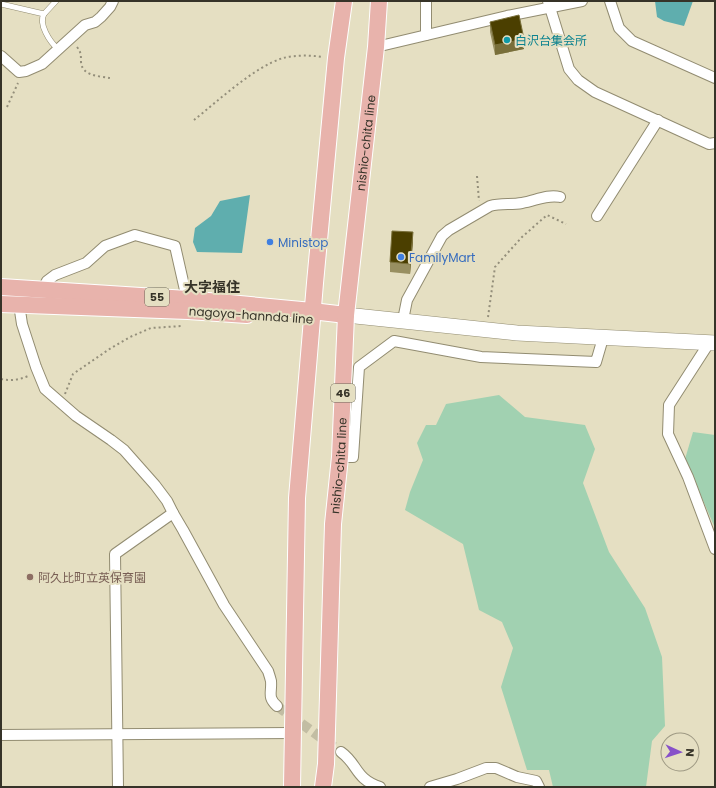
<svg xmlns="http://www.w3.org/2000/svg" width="716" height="788" viewBox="0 0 716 788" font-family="Poppins,'Noto Sans JP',sans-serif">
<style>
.green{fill:#a1d1b1}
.water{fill:#5faeae}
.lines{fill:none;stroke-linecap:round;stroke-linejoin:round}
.street-tunnel{stroke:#c2bda3;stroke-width:10;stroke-dasharray:10 5;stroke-linecap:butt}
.lane-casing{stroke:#928c71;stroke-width:6}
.street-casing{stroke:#928c71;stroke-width:12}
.secondary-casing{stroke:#928c71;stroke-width:16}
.primary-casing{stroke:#fff;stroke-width:18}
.path{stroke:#948f7b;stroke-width:2;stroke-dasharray:2 3;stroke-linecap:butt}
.lane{stroke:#fff;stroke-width:5}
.street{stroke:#fff;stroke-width:10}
.secondary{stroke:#fff;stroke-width:15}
.primary{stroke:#e8b3ac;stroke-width:16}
.wall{fill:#988f61}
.shaded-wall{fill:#796f3a}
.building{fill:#4b3f00;stroke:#796f3a}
.culture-dot{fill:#0f9aa8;stroke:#e5dfc2;stroke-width:1.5}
.shop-dot{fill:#3f7fe0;stroke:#e5dfc2;stroke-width:1.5}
.education-dot{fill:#8d6e63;stroke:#e5dfc2;stroke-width:1.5}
.labels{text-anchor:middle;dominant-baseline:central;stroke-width:4;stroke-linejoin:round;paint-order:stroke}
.shield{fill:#e5dfc2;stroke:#6a6756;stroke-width:1}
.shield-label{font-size:11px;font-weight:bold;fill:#363328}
.culture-label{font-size:12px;fill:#0d838f;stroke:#e5dfc2;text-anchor:start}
.street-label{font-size:12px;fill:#363328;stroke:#e5dfc2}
.shop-label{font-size:12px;fill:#366cbe;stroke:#e5dfc2;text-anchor:start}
.education-label{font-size:12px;fill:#785e54;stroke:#e5dfc2;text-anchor:start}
.quarter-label{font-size:14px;font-weight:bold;fill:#363328;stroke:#e5dfc2}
</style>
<rect width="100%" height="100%" fill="#e5dfc2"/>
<g class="green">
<polygon points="499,395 525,417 585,425 595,449 583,483 609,552 645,608 662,657 665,726 652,741 646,787 553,787 549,770 527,770 501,687 513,648 502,622 479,610 463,544 405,510 410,492 423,460 417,443 426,425 436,425 446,404"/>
<polygon points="693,432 715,435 715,528 685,459"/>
</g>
<g class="water">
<polygon points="655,1 693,1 684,26 664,21 657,17"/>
<polygon points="250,195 242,253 197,252 193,242 195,228 211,216 220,201"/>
</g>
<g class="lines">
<polyline class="street-tunnel" points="277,706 341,752"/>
<defs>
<g id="lane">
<polyline points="1,4 44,14 56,1"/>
<path d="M44,14C38,24 50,42 58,49"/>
</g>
<g id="street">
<polyline points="548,1 569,69 578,80 595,92 709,144 715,143"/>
<polyline points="610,1 619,28 632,41 715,78"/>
<polyline points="426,35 426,1"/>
<polyline points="376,47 507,16 582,1"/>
<polyline points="1,56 19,72 26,71 42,64 85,25 95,22 101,17 110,7 113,1"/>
<polyline points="597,216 658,120"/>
<polyline points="43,289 47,281 55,275 86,263 105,246 135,235 175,246 187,299"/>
<path d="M19,304L22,324L36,367L45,389L76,416L111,440L124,450L155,485L167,501L173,513L183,530L224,605L268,671C269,674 270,677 271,681C272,693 267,697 277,706"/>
<path d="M403,320L407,300L442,236L449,230L490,206C501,203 511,205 522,203C535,201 547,194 560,197"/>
<polyline points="709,343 669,405 668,434 688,477 715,549"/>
<polyline points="340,457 353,457 359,367 394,341 481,357 596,362 603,338"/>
<polyline points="1,735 293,733"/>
<path d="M341,752C358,764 355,779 380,787"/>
<polyline points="118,787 115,554 173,513"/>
<polyline points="430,787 457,779 486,768 496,768 517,777 536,781 539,787"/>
</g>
<polyline id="secondary" points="346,315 517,333 715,343"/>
<g id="primary">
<polyline points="1,287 187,299 312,311 346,315"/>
<polyline points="1,304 188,311 247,315"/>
<polyline points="292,787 297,498 315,283 336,58 344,1"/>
<path id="s1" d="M323,787L326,764L333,524L340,457L346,315L376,47L379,1"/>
</g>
</defs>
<use href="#lane" class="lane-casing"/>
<use href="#street" class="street-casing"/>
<use href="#secondary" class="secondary-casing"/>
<use href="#primary" class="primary-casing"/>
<g class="path">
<path d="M77,47C81,52 81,55 81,62C82,76 99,76 110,78"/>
<polyline points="7,107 18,83"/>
<path d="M194,120C218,101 254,67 283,58C295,55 310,55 323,57"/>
<polyline points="477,176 479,201"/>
<polyline points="488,317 495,267 522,237 547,215 566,224"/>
<path d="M1,379C11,381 19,380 28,376"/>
<polyline points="65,394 73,374 111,348 130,337 151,328 182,326"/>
</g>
<use href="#lane" class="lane"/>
<use href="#street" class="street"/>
<use href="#secondary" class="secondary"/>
<use href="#primary" class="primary"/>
</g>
<g class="wall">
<polygon points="490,22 524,49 495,55 490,32"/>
<polygon points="413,242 410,274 390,272 390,262"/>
</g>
<g class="shaded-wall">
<polygon points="524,39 524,49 495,55 495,45"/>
<polygon points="413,232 413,242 410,274 410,264"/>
</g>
<g class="building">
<polygon points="519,15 524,39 495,45 490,22"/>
<polygon points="392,231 413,232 410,264 390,262"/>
</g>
<circle class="culture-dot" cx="507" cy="40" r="4"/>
<g class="shop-dot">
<circle cx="270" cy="242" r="4"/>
<circle cx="401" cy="257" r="4"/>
</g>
<circle class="education-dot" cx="30" cy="577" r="4"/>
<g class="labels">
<g class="shield">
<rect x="145" y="288" width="24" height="18" rx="3"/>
<rect x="331" y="384" width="24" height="18" rx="3"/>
</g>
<g class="shield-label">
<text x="157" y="297">55</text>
<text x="343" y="393">46</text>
</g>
<g class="culture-label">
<text x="515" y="40">白沢台集会所</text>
</g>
<g class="street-label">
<text stroke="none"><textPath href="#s1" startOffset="646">nishio-chita line</textPath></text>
<text transform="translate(251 315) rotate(4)">nagoya-hannda line</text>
<text stroke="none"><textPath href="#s1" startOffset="322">nishio-chita line</textPath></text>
</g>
<g class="shop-label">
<text x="278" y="242">Ministop</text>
<text x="409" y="257">FamilyMart</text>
</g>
<g class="education-label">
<text x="38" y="577">阿久比町立英保育園</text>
</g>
<g class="quarter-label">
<text x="212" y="287">大字福住</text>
</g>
</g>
<rect width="716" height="788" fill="none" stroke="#363328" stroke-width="4"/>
<g transform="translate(680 752) rotate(93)"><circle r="19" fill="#e5dfc2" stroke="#9f9a84"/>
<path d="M0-3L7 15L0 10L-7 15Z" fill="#8751c9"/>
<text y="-6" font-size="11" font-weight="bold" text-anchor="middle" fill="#363328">N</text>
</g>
</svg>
